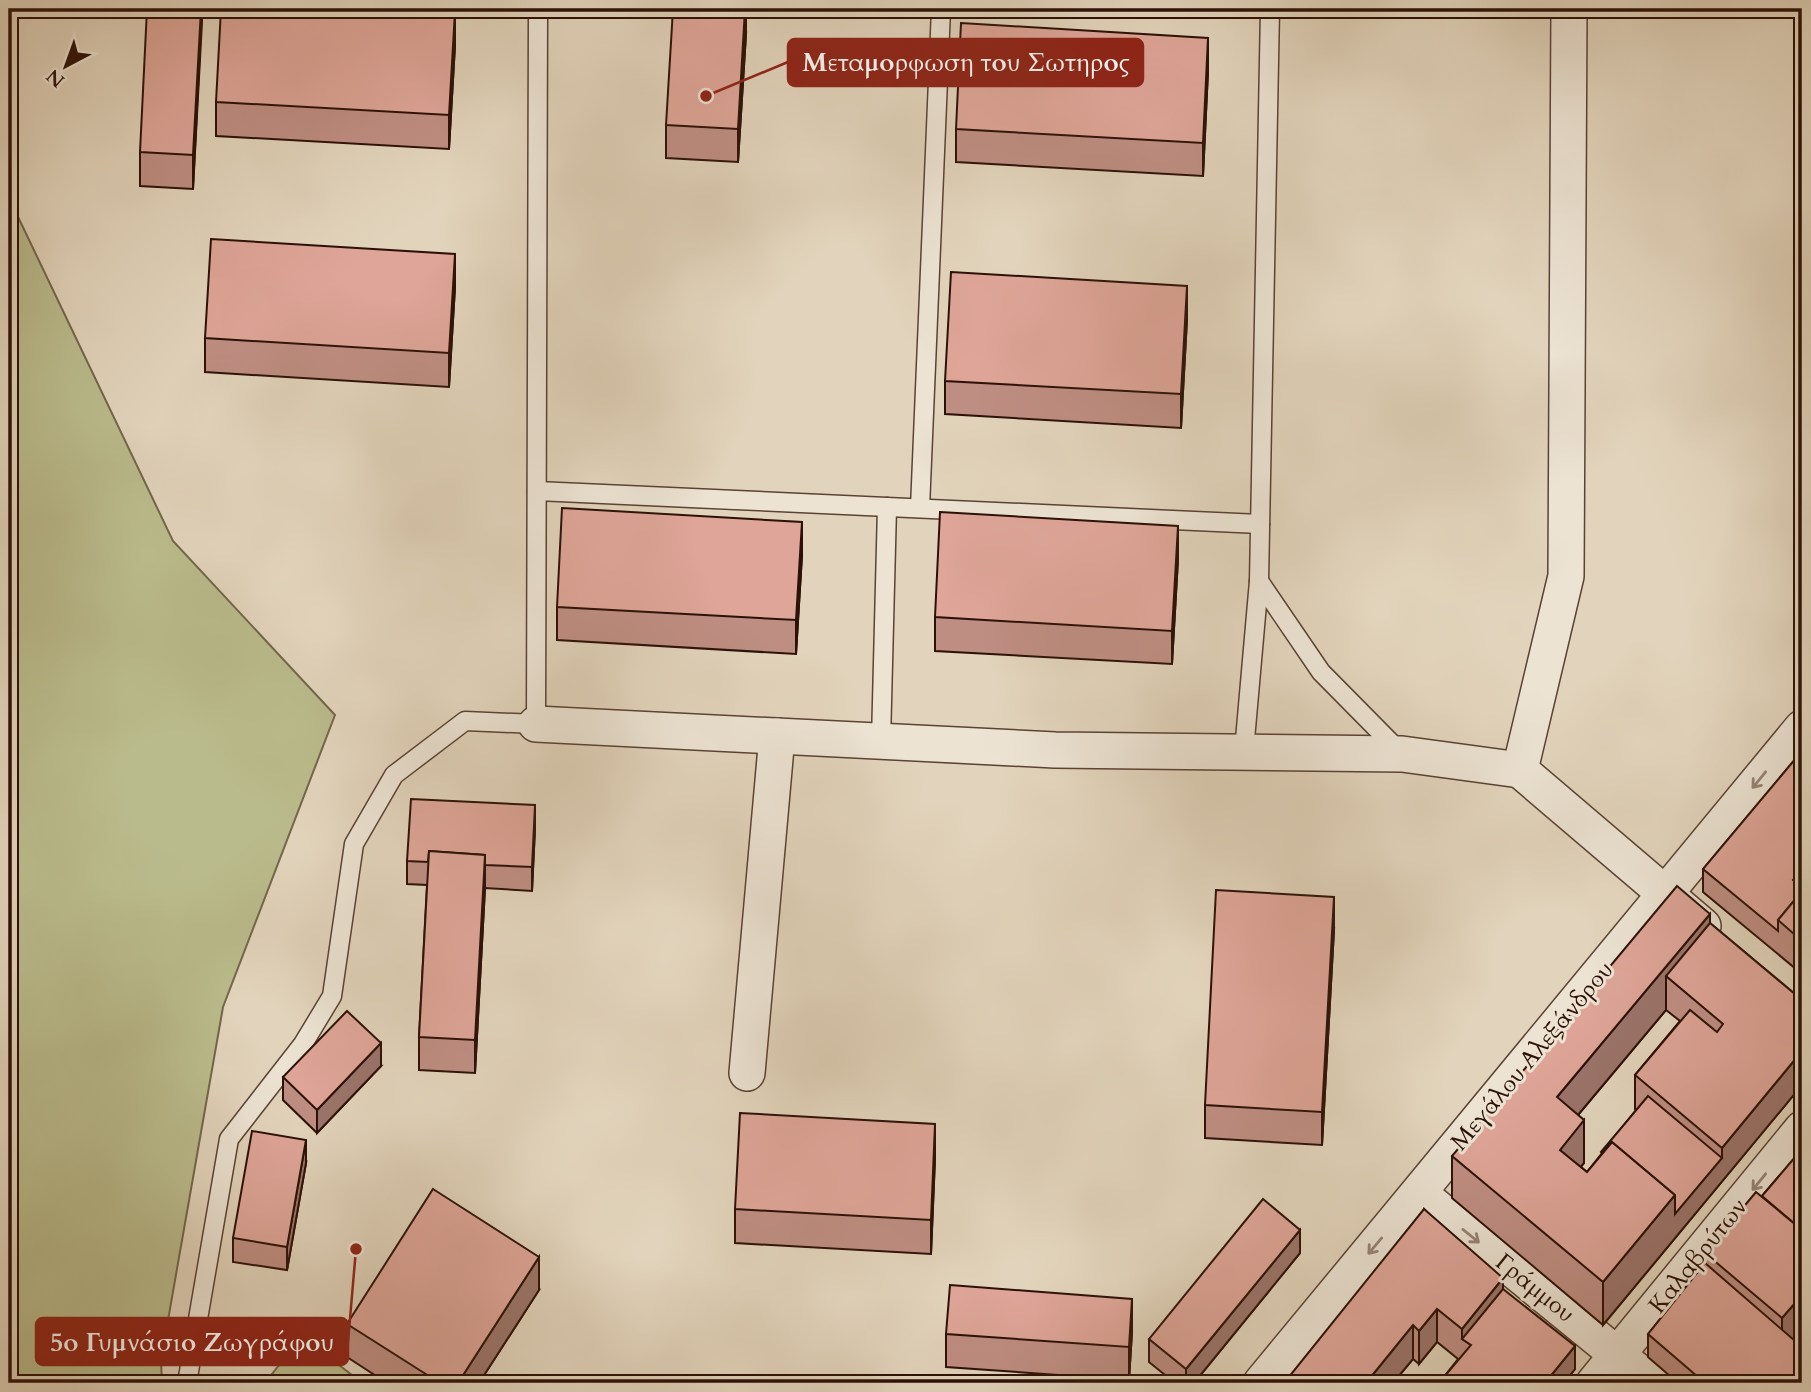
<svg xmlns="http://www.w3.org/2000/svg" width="1811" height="1392" viewBox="0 0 1811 1392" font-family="Cardo,serif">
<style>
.green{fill:#babb8c;stroke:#73664a;stroke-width:2}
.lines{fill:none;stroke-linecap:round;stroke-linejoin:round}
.lane-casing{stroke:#5a4234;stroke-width:21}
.street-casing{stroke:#5a4234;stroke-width:38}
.lane{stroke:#ece3d3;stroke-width:18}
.street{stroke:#ece3d3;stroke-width:35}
.wall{fill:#bf8e83;stroke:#2c1107;stroke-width:2;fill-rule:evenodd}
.shaded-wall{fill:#9b746a;stroke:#2c1107;stroke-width:2}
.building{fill:#dea598;stroke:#2c1107;stroke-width:2}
.oneway{stroke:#968477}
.labels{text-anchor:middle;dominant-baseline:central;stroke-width:6;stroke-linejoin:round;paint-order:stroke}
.street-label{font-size:24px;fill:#2c1107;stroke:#ece3d3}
.leader{fill:none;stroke:#8f2418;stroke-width:2.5}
.callout-dot{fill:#8f2418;stroke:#ece3d3;stroke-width:2.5}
.callout{fill:#8f2418;stroke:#8f2418;stroke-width:2.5}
.callout-label{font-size:26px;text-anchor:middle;font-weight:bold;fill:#fff}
</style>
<rect width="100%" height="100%" fill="#e2d4bc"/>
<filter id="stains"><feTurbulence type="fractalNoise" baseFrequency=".00286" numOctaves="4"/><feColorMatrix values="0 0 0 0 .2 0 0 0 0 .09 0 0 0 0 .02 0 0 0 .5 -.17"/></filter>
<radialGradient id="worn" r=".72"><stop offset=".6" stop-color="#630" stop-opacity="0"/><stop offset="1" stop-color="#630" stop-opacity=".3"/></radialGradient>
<g class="green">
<polygon points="9,198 173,541 335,715 223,1007 161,1360 162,1383 9,1383"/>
<polygon points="302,1336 362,1383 265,1383"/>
</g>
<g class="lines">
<defs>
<g id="lane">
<polyline points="537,491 1260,524"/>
<polyline points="920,508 941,9"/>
<polyline points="1259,581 1321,672 1401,753"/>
<polyline points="881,741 887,507"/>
<polyline points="1244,751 1259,581 1270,9"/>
<polyline points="187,1383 229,1139 303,1044 332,996 354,844 394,775 465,721 536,724 538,9"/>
</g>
<g id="street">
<polyline points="1569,9 1566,576 1520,770 1703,926"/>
<polyline points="536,724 1055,750 1402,754 1520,770"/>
<polyline points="747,1073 777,736"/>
<polyline points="1419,1193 1652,1383"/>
<polyline points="1261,1383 1802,728"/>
<polyline points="1594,1383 1802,1129"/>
</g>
</defs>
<use href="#lane" class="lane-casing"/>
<use href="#street" class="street-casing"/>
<use href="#lane" class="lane"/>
<use href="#street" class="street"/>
</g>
<g class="wall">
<polygon points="9,9 54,9 54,15 9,12"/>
<polygon points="202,9 193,189 140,186 140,152"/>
<polygon points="746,34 738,162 666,158 666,125"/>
<polygon points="455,45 449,149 216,136 216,102"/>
<polygon points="1208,71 1203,176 956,162 956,129"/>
<polygon points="455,287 449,387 205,372 205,338"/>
<polygon points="1187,319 1181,428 945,414 945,381"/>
<polygon points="1802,438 1802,477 1799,475 1799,441"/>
<polygon points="802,555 796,654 557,640 557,607"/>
<polygon points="1178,559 1172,664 935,651 935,617"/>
<polygon points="1802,751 1802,974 1703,892 1703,869"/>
<polygon points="535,828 532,891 485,888 475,1073 419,1070 419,1037 427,885 407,884 407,861"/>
<path d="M1710,923L1802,1000V1085L1603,1325L1452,1198V1156ZM1666,1010L1680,1021L1635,1075V1109L1636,1110L1587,1172L1581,1167L1584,1163L1578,1115Z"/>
<polygon points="1334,930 1322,1145 1205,1138 1205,1105"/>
<polygon points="381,1066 317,1133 283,1100 283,1077"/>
<polygon points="1802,1149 1802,1329 1793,1339 1802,1383 1678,1383 1648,1357 1648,1334 1705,1263 1705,1253 1762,1196"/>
<polygon points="935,1158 931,1254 735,1243 735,1209"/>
<polygon points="306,1163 287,1270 233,1262 233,1238"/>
<polygon points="1424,1209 1503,1289 1575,1369 1564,1383 1439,1383 1458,1359 1437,1342 1419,1364 1413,1359 1393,1383"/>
<polygon points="1300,1253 1194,1383 1175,1383 1149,1362 1149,1339"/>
<polygon points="539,1290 479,1383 387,1383 347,1357 347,1324"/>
<polygon points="1132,1332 1129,1380 946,1367 946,1334"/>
</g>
<g class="shaded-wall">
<polygon points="201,9 202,9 202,22 193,189 193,155"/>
<polygon points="746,9 746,34 738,162 738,129"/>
<polygon points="455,11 455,45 449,149 449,115"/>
<polygon points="1208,38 1208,71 1203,176 1203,143"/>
<polygon points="455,254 455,287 449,387 449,353"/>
<polygon points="1187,286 1187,319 1181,428 1181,394"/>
<polygon points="802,522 802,555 796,654 796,620"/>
<polygon points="1178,526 1178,559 1172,664 1172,631"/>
<polygon points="535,805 535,828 532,891 532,867"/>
<polygon points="485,855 485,888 475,1073 475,1040"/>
<polygon points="1802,869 1802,892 1793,880"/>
<polygon points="1334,897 1334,930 1322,1145 1322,1112"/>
<polygon points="1710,914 1710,957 1666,976 1666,1010 1557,1140 1557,1097"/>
<polygon points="381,1043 381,1066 317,1133 317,1110"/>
<polygon points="1802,1051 1802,1085 1603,1325 1603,1282 1675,1195 1722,1158 1722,1148"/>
<polygon points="1584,1120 1584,1163 1560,1192 1560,1150"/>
<polygon points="935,1124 935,1158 931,1254 931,1220"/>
<polygon points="306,1140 306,1163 287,1270 287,1247"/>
<polygon points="1300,1230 1300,1253 1194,1383 1186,1383 1186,1369"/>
<polygon points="539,1257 539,1290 479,1383 458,1383"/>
<polygon points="1503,1278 1503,1312 1471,1345 1462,1339 1462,1329"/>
<polygon points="1802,1295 1802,1329 1782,1351 1782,1318"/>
<polygon points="1132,1299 1132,1332 1129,1380 1129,1347"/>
<polygon points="1437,1309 1437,1342 1419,1364 1419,1331"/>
<polygon points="1413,1325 1413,1359 1393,1383 1366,1383"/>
<polygon points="1575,1346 1575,1369 1564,1383 1545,1383"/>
</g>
<g class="building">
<polygon points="147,9 201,9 193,155 140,152"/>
<polygon points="221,9 414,9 455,11 449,115 216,102"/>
<polygon points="673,9 745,9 738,129 666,125"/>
<polygon points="961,23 1208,38 1203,143 956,129"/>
<polygon points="211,239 455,254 449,353 205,338"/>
<polygon points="951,272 1187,286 1181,394 945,381"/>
<polygon points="562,508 802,522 796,620 557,607"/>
<polygon points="940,512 1178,526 1172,631 935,617"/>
<polygon points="1802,751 1802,869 1793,880 1802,889 1802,891 1778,920 1778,931 1703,869"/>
<polygon points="411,799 535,805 532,867 485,865 485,855 429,851 428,862 407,861"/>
<polygon points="429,851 485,855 475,1040 419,1037"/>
<polygon points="1677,886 1710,914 1557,1097 1584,1120 1560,1150 1587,1172 1612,1142 1675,1195 1603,1282 1452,1156"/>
<polygon points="1216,890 1334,897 1322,1112 1205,1105"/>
<polygon points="1802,891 1802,941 1778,920"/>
<polygon points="1710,923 1802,1000 1802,1051 1722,1148 1635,1075 1690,1010 1717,1032 1723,1024 1666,976"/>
<polygon points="347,1011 381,1043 317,1110 283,1077"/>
<polygon points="1648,1096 1722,1158 1675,1214 1675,1195 1612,1142 1602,1153 1601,1152"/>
<polygon points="740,1113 935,1124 931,1220 735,1209"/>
<polygon points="252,1131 306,1140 287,1247 233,1238"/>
<polygon points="1802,1149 1802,1230 1762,1196"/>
<polygon points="433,1189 539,1257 458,1383 440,1383 347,1324"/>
<polygon points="1756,1192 1802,1230 1802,1295 1782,1318 1705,1253"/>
<polygon points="1263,1199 1300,1230 1186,1369 1149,1339"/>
<polygon points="1424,1209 1503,1278 1462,1329 1437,1309 1419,1331 1413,1325 1366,1383 1284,1383"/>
<polygon points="1705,1263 1802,1347 1802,1383 1705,1383 1648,1334"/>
<polygon points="950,1285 1132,1299 1129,1347 946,1334"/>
<polygon points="1503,1289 1575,1346 1545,1383 1439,1383 1471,1345 1462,1339"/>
<polygon points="1612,1377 1619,1383 1607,1383"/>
</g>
<defs><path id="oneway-shaft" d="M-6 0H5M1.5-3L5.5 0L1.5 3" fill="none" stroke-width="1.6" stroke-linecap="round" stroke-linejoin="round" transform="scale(1.75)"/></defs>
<g class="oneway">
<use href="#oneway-shaft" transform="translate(1759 780) rotate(129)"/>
<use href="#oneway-shaft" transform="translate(1759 1182) rotate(129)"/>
<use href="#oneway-shaft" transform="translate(1471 1236) rotate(39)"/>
<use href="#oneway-shaft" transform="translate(1375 1246) rotate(130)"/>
</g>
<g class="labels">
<g class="street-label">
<text transform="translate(1532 1056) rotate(-50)">Μεγάλου Αλεξάνδρου</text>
<text transform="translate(1698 1256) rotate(-51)">Καλαβρύτων</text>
<text transform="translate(1535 1288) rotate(39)">Γράμμου</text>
</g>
</g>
<path class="leader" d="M706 96L788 62M356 1249L348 1342"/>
<g class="callout-dot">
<circle cx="706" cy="96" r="7"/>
<circle cx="356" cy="1249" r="7"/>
</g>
<g class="callout">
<rect x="788" y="39" width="355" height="47" rx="7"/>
<rect x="36" y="1318" width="312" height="47" rx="7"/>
</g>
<g class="callout-label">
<text x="966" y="71">Μεταμορφωση του Σωτηρος</text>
<text x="192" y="1351">5ο Γυμνάσιο Ζωγράφου</text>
</g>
<rect width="1811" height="1392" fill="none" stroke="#e2d4bc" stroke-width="35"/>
<rect x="10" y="10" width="1790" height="1371" fill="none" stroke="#2c1107" stroke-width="3.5"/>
<rect x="18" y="18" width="1776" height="1357" fill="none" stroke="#2c1107" stroke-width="2"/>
<g transform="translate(66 66) rotate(221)" stroke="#ece3d3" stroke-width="5" paint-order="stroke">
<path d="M0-5L12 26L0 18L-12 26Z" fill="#2c1107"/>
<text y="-10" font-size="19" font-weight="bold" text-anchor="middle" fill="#2c1107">N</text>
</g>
<rect width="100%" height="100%" filter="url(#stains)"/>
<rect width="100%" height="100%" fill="url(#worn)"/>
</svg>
